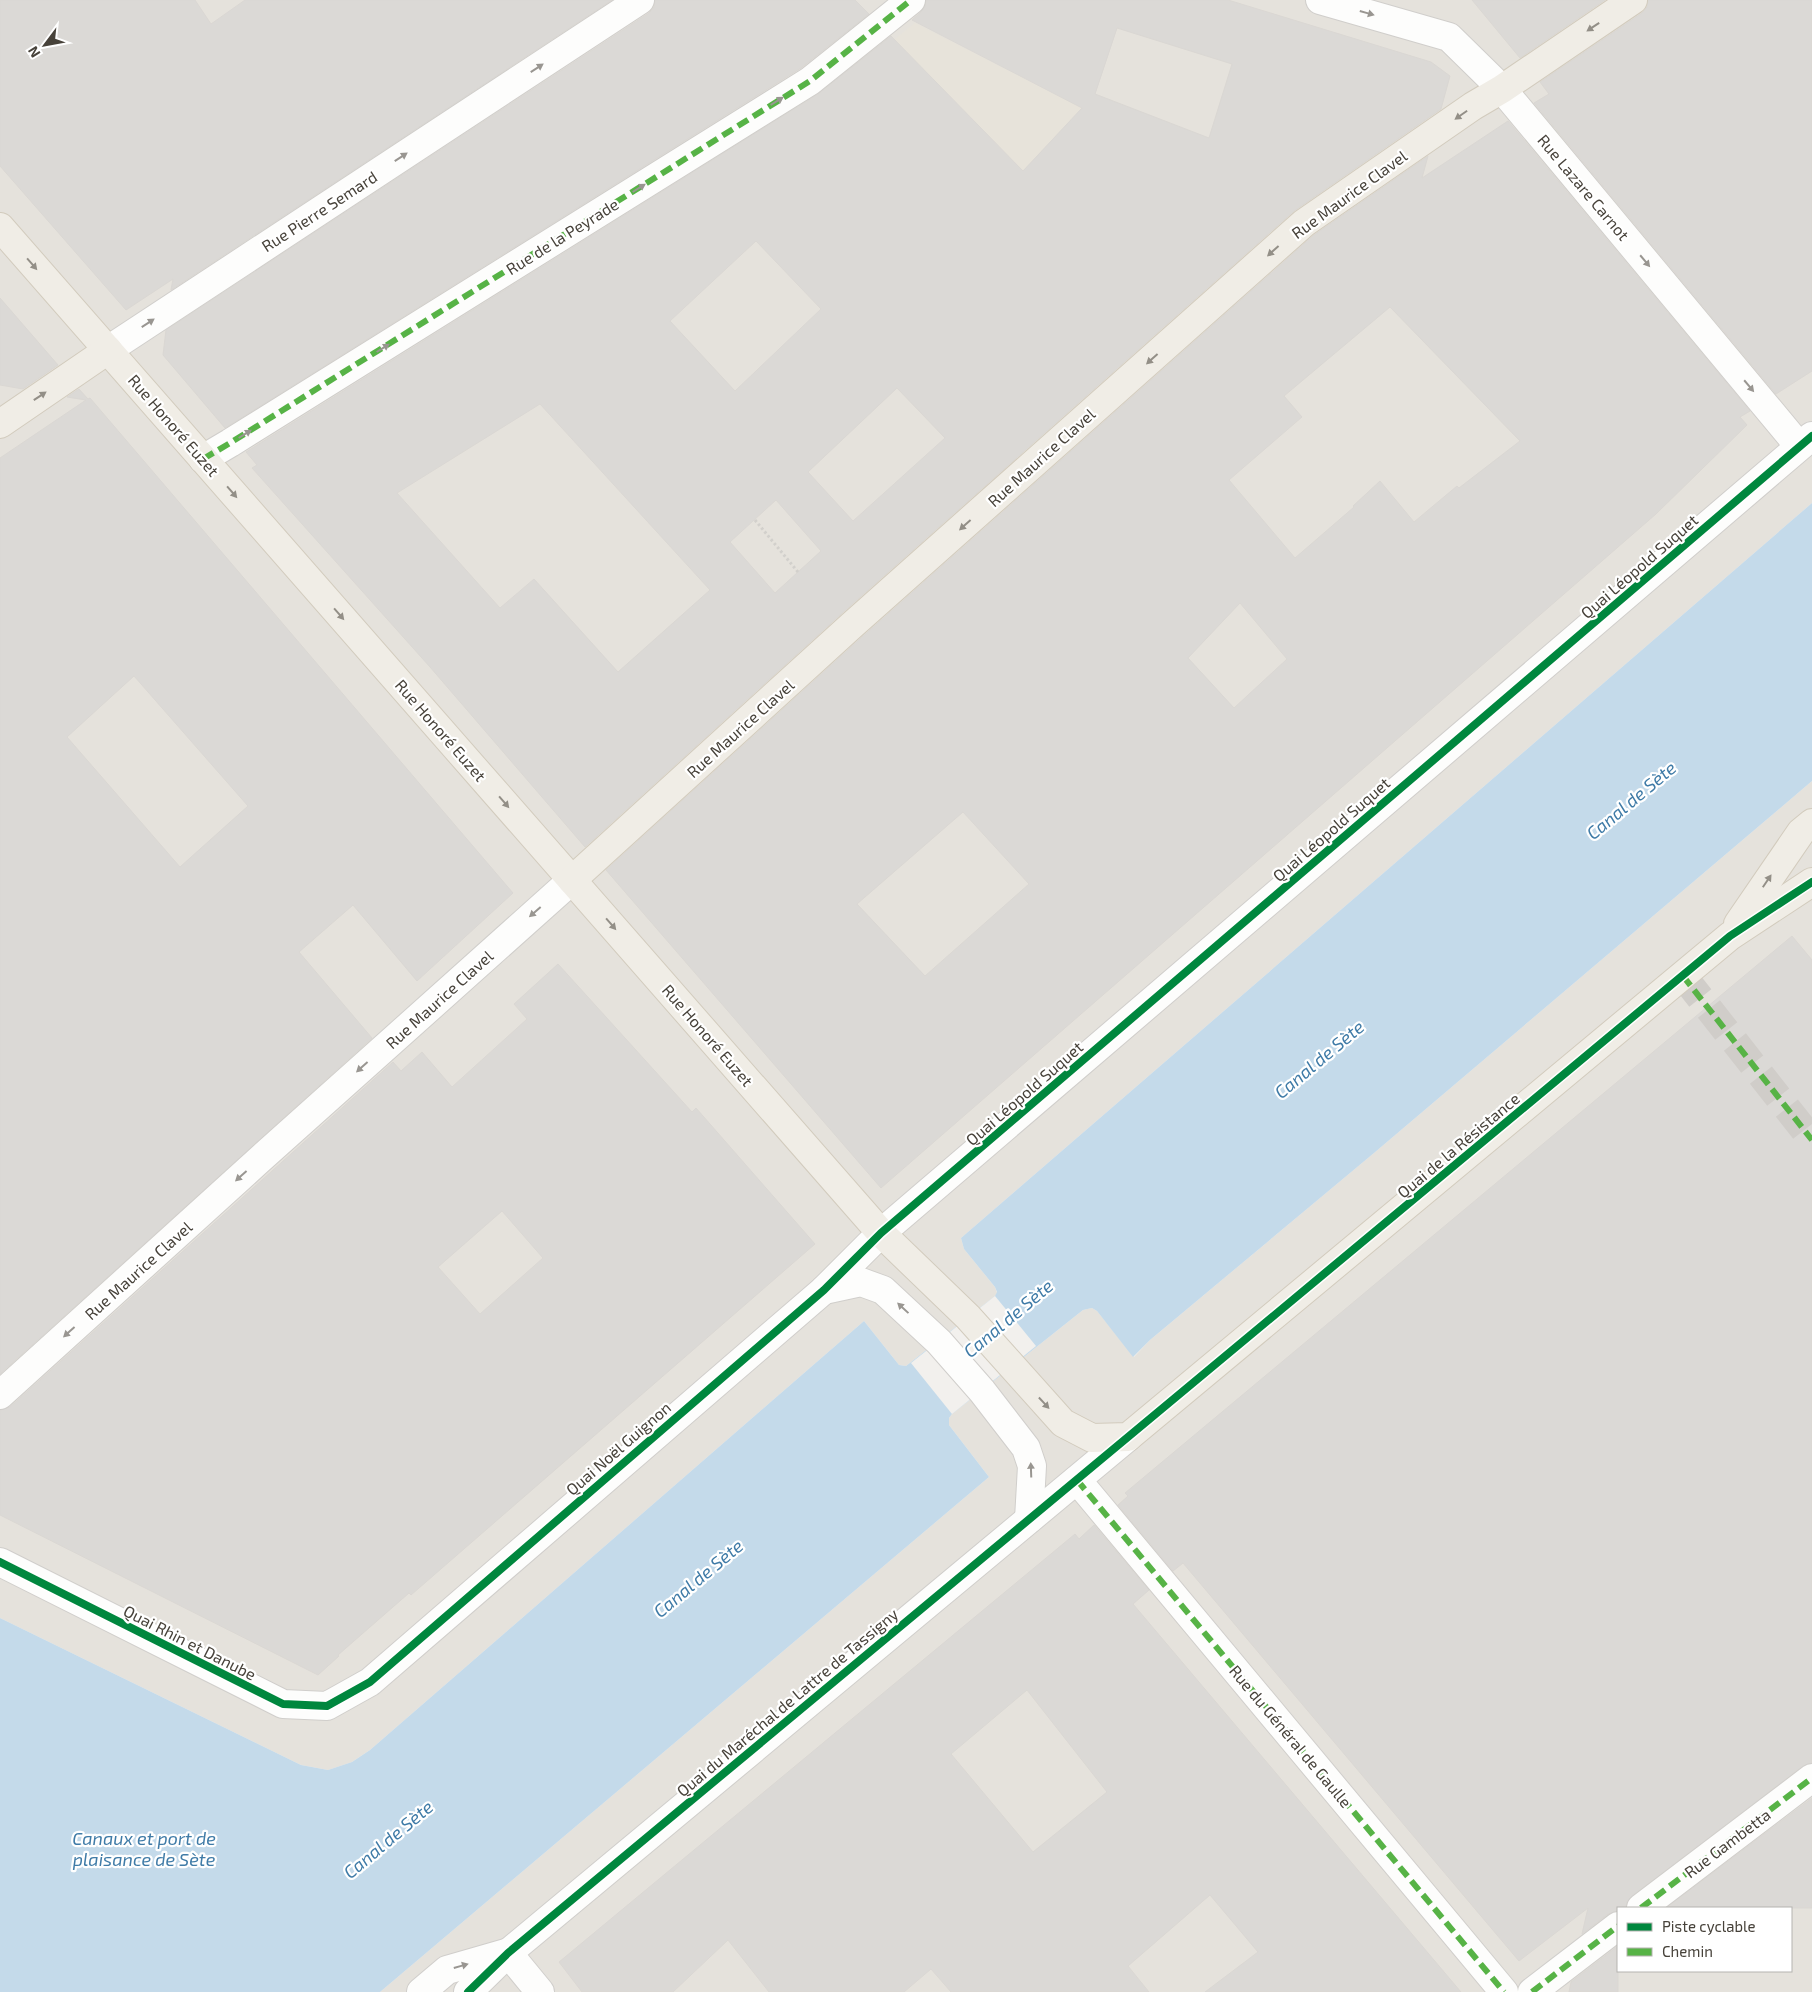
<svg xmlns="http://www.w3.org/2000/svg" width="1812" height="1992" viewBox="0 0 1812 1992" font-family="'Exo 2',sans-serif">
<style>
.residential{fill:#e5e2dc;fill-rule:evenodd}
.education{fill:#e7e3da}
.water{fill:#c4daea}
.pier{fill:#f2f0ed}
.building{fill:#dbd9d6;stroke:#dad7d3;fill-rule:evenodd}
.lines{fill:none;stroke-linecap:round;stroke-linejoin:round}
.minor-tunnel{stroke:#d0cdc9;stroke-width:28;stroke-dasharray:28 14;stroke-linecap:butt}
.minor-casing{stroke:#d0cecb;stroke-width:30}
.major-casing{stroke:#d2cbbd;stroke-width:30}
.path{stroke:#d2d0cc;stroke-width:3;stroke-dasharray:2.5 2.5;stroke-linecap:butt}
.minor{stroke:#fdfdfc;stroke-width:28}
.major{stroke:#f0ede6;stroke-width:28}
.quiet{stroke:#57b346;stroke-width:6;stroke-dasharray:12 6;stroke-linecap:butt}
.cycleway-casing{stroke:#fff;stroke-width:11}
.cycleway{stroke:#00873e;stroke-width:8}
.oneway{fill:#999691}
.oneway2{fill:#938f87}
.labels{text-anchor:middle;dominant-baseline:central;stroke-width:4.5;stroke-linejoin:round;paint-order:stroke}
.street-label{font-size:16px;fill:#47423a;stroke:#fff}
.water-label{font-size:18px;font-style:italic;fill:#3f7ba7;stroke:#fff}
</style>
<rect width="100%" height="100%" fill="#f2f0ed"/>
<g class="residential">
<polygon points="0,0 1812,0 1812,503 961,1238 964,1249 995,1287 997,1293 995,1296 906,1366 899,1365 864,1321 370,1750 352,1762 328,1770 301,1765 0,1618"/>
<path d="M1812,781V1992H380L989,1477L949,1425V1418L952,1414L1083,1310L1092,1308L1097,1311L1134,1357L1150,1340L1374,1153ZM1618,1908H1791V1971H1618Z"/>
</g>
<polygon class="education" points="915,23 1082,108 964,234 828,93"/>
<polygon class="water" points="1812,503 1812,781 1374,1153 1150,1340 1133,1357 1097,1311 1092,1308 1083,1310 952,1414 949,1418 949,1425 989,1477 380,1992 0,1992 0,1618 301,1765 328,1770 352,1762 370,1750 864,1321 899,1365 906,1366 995,1296 997,1292 995,1287 964,1249 961,1238"/>
<polygon class="pier" points="995,1296 1036,1346 952,1414 911,1363"/>
<g class="building">
<polygon points="0,0 195,0 211,24 245,0 612,0 171,290 173,279 126,310 0,166"/>
<polygon points="655,0 855,0 869,14 801,68 225,428 163,355 166,330 649,13 654,7"/>
<path d="M926,0H1228L1431,62L1450,76L1441,109L1294,211L841,614L585,847L430,667L252,468L257,465L246,452L818,94L891,36L1023,171L1082,108L912,20L921,12L925,6ZM1117,28L1232,64L1209,138L1095,94ZM756,241L821,309L735,391L670,321ZM897,388L945,438L853,521L808,472ZM540,404L710,590L618,672L534,579L500,608L397,493ZM776,500L821,551L775,593L730,542Z"/>
<polygon points="1472,0 1605,0 1520,58"/>
<polygon points="1648,0 1812,0 1812,371 1776,394 1534,103 1549,94 1540,82 1642,13 1647,7"/>
<path d="M1508,121L1750,411L1740,417L1747,425L1656,514L881,1188L606,870L861,638L1314,235L1428,156L1422,178ZM1390,307L1520,441L1459,488L1457,486L1414,522L1380,481L1353,506L1354,507L1295,558L1229,480L1302,417L1284,396ZM1240,603L1287,659L1234,708L1188,658ZM963,812L1029,884L925,976L857,904Z"/>
<polygon points="0,298 58,365 23,389 0,385"/>
<path d="M79,389L88,399L90,398L513,893L417,981L353,905L299,952L372,1038L0,1374V458L86,400L67,397ZM134,676L248,806L180,867L67,737Z"/>
<polygon points="1792,936 1812,960 1812,1763 1803,1766 1632,1896 1627,1902 1626,1908 1618,1908 1618,1911 1608,1914 1582,1934 1588,1908 1519,1961 1183,1563 1173,1571 1118,1505 1128,1496 1125,1493"/>
<path d="M558,964L692,1112L696,1108L815,1244L411,1595L409,1593L338,1655L339,1656L318,1675L0,1515V1410L10,1407L393,1062L401,1071L422,1052L452,1087L527,1019L514,1004ZM502,1211L543,1258L480,1314L438,1267Z"/>
<path d="M1094,1525L1149,1590L1133,1604L1461,1992H1205L1258,1952L1210,1895L1128,1966L1149,1992H951L931,1969L904,1992H769L728,1940L673,1992H582L559,1962L1075,1534L1079,1539ZM1027,1690L1107,1792L1033,1852L951,1754Z"/>
<polygon points="1812,1798 1812,1908 1666,1908"/>
<polygon points="1618,1946 1618,1992 1569,1992 1571,1982"/>
</g>
<g class="lines">
<polyline class="minor-tunnel" points="1683,976 1812,1140"/>
<defs>
<g id="minor">
<polyline points="1320,0 1449,37 1502,89 1799,446"/>
<polyline points="108,350 640,0"/>
<polyline points="203,459 230,443 810,81 911,0"/>
<polyline points="824,1290 861,1282 883,1290 939,1342 982,1391 1026,1448 1032,1466 1029,1519"/>
<polyline points="0,1395 258,1161 572,880"/>
<polyline points="1077,1480 1504,1992"/>
<polyline points="0,1562 283,1704 327,1706 370,1682 824,1290 881,1233 1812,436"/>
<polyline points="1641,1908 1812,1778"/>
<polyline points="508,1953 540,1992"/>
<polyline points="421,1992 447,1970 506,1953"/>
<polyline points="468,1992 508,1953 1128,1437"/>
<polyline points="1532,1992 1618,1926"/>
</g>
<g id="major">
<polyline points="0,227 881,1233 968,1317 1063,1423 1092,1438 1128,1437 1730,936 1812,882"/>
<polyline points="0,424 108,350"/>
<polyline points="572,880 851,626 1304,223 1473,106 1502,89 1633,0"/>
<polyline points="1738,924 1801,832 1812,823"/>
</g>
</defs>
<use href="#minor" class="minor-casing"/>
<use href="#major" class="major-casing"/>
<polyline class="path" points="755,520 798,572"/>
<use href="#minor" class="minor"/>
<use href="#major" class="major"/>
<g class="quiet">
<polyline points="203,459 230,443 810,81 911,0"/>
<polyline points="1683,976 1812,1140"/>
<polyline points="1077,1480 1504,1992"/>
<polyline points="1641,1908 1812,1778"/>
<polyline points="1532,1992 1618,1926"/>
</g>
<defs>
<g id="cycleway">
<polyline points="0,1562 283,1704 327,1706 370,1682 824,1290 881,1233 1812,436"/>
<polyline points="468,1992 508,1953 1730,936 1812,882"/>
</g>
</defs>
<use href="#cycleway" class="cycleway-casing"/>
<use href="#cycleway" class="cycleway"/>
</g>
<defs><path id="oneway-solid" d="M-6-.8H1V-3.2L6.5 0L1 3.2V.8H-6Z" transform="scale(1.25)"/></defs>
<g class="oneway">
<use href="#oneway-solid" transform="translate(1367 13) rotate(16)"/>
<use href="#oneway-solid" transform="translate(537 68) rotate(-33)"/>
<use href="#oneway-solid" transform="translate(777 101) rotate(-32)"/>
<use href="#oneway-solid" transform="translate(401 157) rotate(-33)"/>
<use href="#oneway-solid" transform="translate(639 188) rotate(-32)"/>
<use href="#oneway-solid" transform="translate(1645 261) rotate(50)"/>
<use href="#oneway-solid" transform="translate(148 323) rotate(-33)"/>
<use href="#oneway-solid" transform="translate(383 348) rotate(-32)"/>
<use href="#oneway-solid" transform="translate(1749 386) rotate(50)"/>
<use href="#oneway-solid" transform="translate(245 434) rotate(-32)"/>
<use href="#oneway-solid" transform="translate(535 912) rotate(139)"/>
<use href="#oneway-solid" transform="translate(362 1067) rotate(138)"/>
<use href="#oneway-solid" transform="translate(241 1176) rotate(138)"/>
<use href="#oneway-solid" transform="translate(903 1308) rotate(-137)"/>
<use href="#oneway-solid" transform="translate(69 1332) rotate(138)"/>
<use href="#oneway-solid" transform="translate(1031 1470) rotate(-92)"/>
<use href="#oneway-solid" transform="translate(461 1966) rotate(-16)"/>
</g>
<g class="oneway2">
<use href="#oneway-solid" transform="translate(1593 27) rotate(146)"/>
<use href="#oneway-solid" transform="translate(1461 115) rotate(145)"/>
<use href="#oneway-solid" transform="translate(1273 251) rotate(138)"/>
<use href="#oneway-solid" transform="translate(32 264) rotate(49)"/>
<use href="#oneway-solid" transform="translate(1152 359) rotate(138)"/>
<use href="#oneway-solid" transform="translate(40 396) rotate(-34)"/>
<use href="#oneway-solid" transform="translate(232 492) rotate(49)"/>
<use href="#oneway-solid" transform="translate(965 525) rotate(138)"/>
<use href="#oneway-solid" transform="translate(339 614) rotate(49)"/>
<use href="#oneway-solid" transform="translate(504 802) rotate(49)"/>
<use href="#oneway-solid" transform="translate(1767 881) rotate(-56)"/>
<use href="#oneway-solid" transform="translate(611 924) rotate(49)"/>
<use href="#oneway-solid" transform="translate(1044 1403) rotate(47)"/>
</g>
<g class="labels">
<g class="street-label">
<text transform="translate(1584 187) rotate(50)">Rue Lazare Carnot</text>
<text transform="translate(1349 194) rotate(-36)">Rue Maurice Clavel</text>
<text transform="translate(319 211) rotate(-33)">Rue Pierre Semard</text>
<text transform="translate(562 236) rotate(-32)">Rue de la Peyrade</text>
<text transform="translate(174 425) rotate(49)">Rue Honoré Euzet</text>
<text transform="translate(1041 457) rotate(-42)">Rue Maurice Clavel</text>
<text transform="translate(1639 566) rotate(-41)">Quai Léopold Suquet</text>
<text transform="translate(740 728) rotate(-42)">Rue Maurice Clavel</text>
<text transform="translate(441 730) rotate(49)">Rue Honoré Euzet</text>
<text transform="translate(1331 829) rotate(-41)">Quai Léopold Suquet</text>
<text transform="translate(439 999) rotate(-42)">Rue Maurice Clavel</text>
<text transform="translate(708 1035) rotate(49)">Rue Honoré Euzet</text>
<text transform="translate(1024 1093) rotate(-41)">Quai Léopold Suquet</text>
<text transform="translate(1458 1145) rotate(-40)">Quai de la Résistance</text>
<text transform="translate(138 1270) rotate(-42)">Rue Maurice Clavel</text>
<text transform="translate(618 1448) rotate(-41)">Quai Noël Guignon</text>
<text transform="translate(190 1642) rotate(27)">Quai Rhin et Danube</text>
<text transform="translate(787 1702) rotate(-40)">Quai du Maréchal de Lattre de Tassigny</text>
<text transform="translate(1291 1736) rotate(50)">Rue du Général de Gaulle</text>
<text transform="translate(1727 1843) rotate(-37)">Rue Gambetta</text>
</g>
<g class="water-label">
<text transform="translate(1631 800) rotate(-40)">Canal de Sète</text>
<text transform="translate(1319 1059) rotate(-40)">Canal de Sète</text>
<text transform="translate(1008 1318) rotate(-40)">Canal de Sète</text>
<text transform="translate(698 1578) rotate(-40)">Canal de Sète</text>
<text x="144" y="1838">Canaux et port de<tspan x="144" dy="21">plaisance de Sète</tspan></text>
<text transform="translate(388 1839) rotate(-40)">Canal de Sète</text>
</g>
</g>
<rect x="1617" y="1907" width="175" height="65" fill="#ffffff" stroke="#b5b3b0"/>
<rect x="1627" y="1923" width="25" height="8" fill="#00873e" stroke="#b5b3b0"/>
<text x="1662" y="1932" font-size="15" fill="#47423a">Piste cyclable</text>
<rect x="1627" y="1948" width="25" height="8" fill="#57b346" stroke="#b5b3b0"/>
<text x="1662" y="1957" font-size="15" fill="#47423a">Chemin</text>
<g transform="translate(45 45) rotate(238)" stroke="#ffffff" stroke-width="4" paint-order="stroke">
<path d="M0-4L9 19L0 12L-9 19Z" fill="#47423a"/>
<text y="-8" font-size="14" font-weight="bold" text-anchor="middle" fill="#47423a">N</text>
</g>
</svg>
